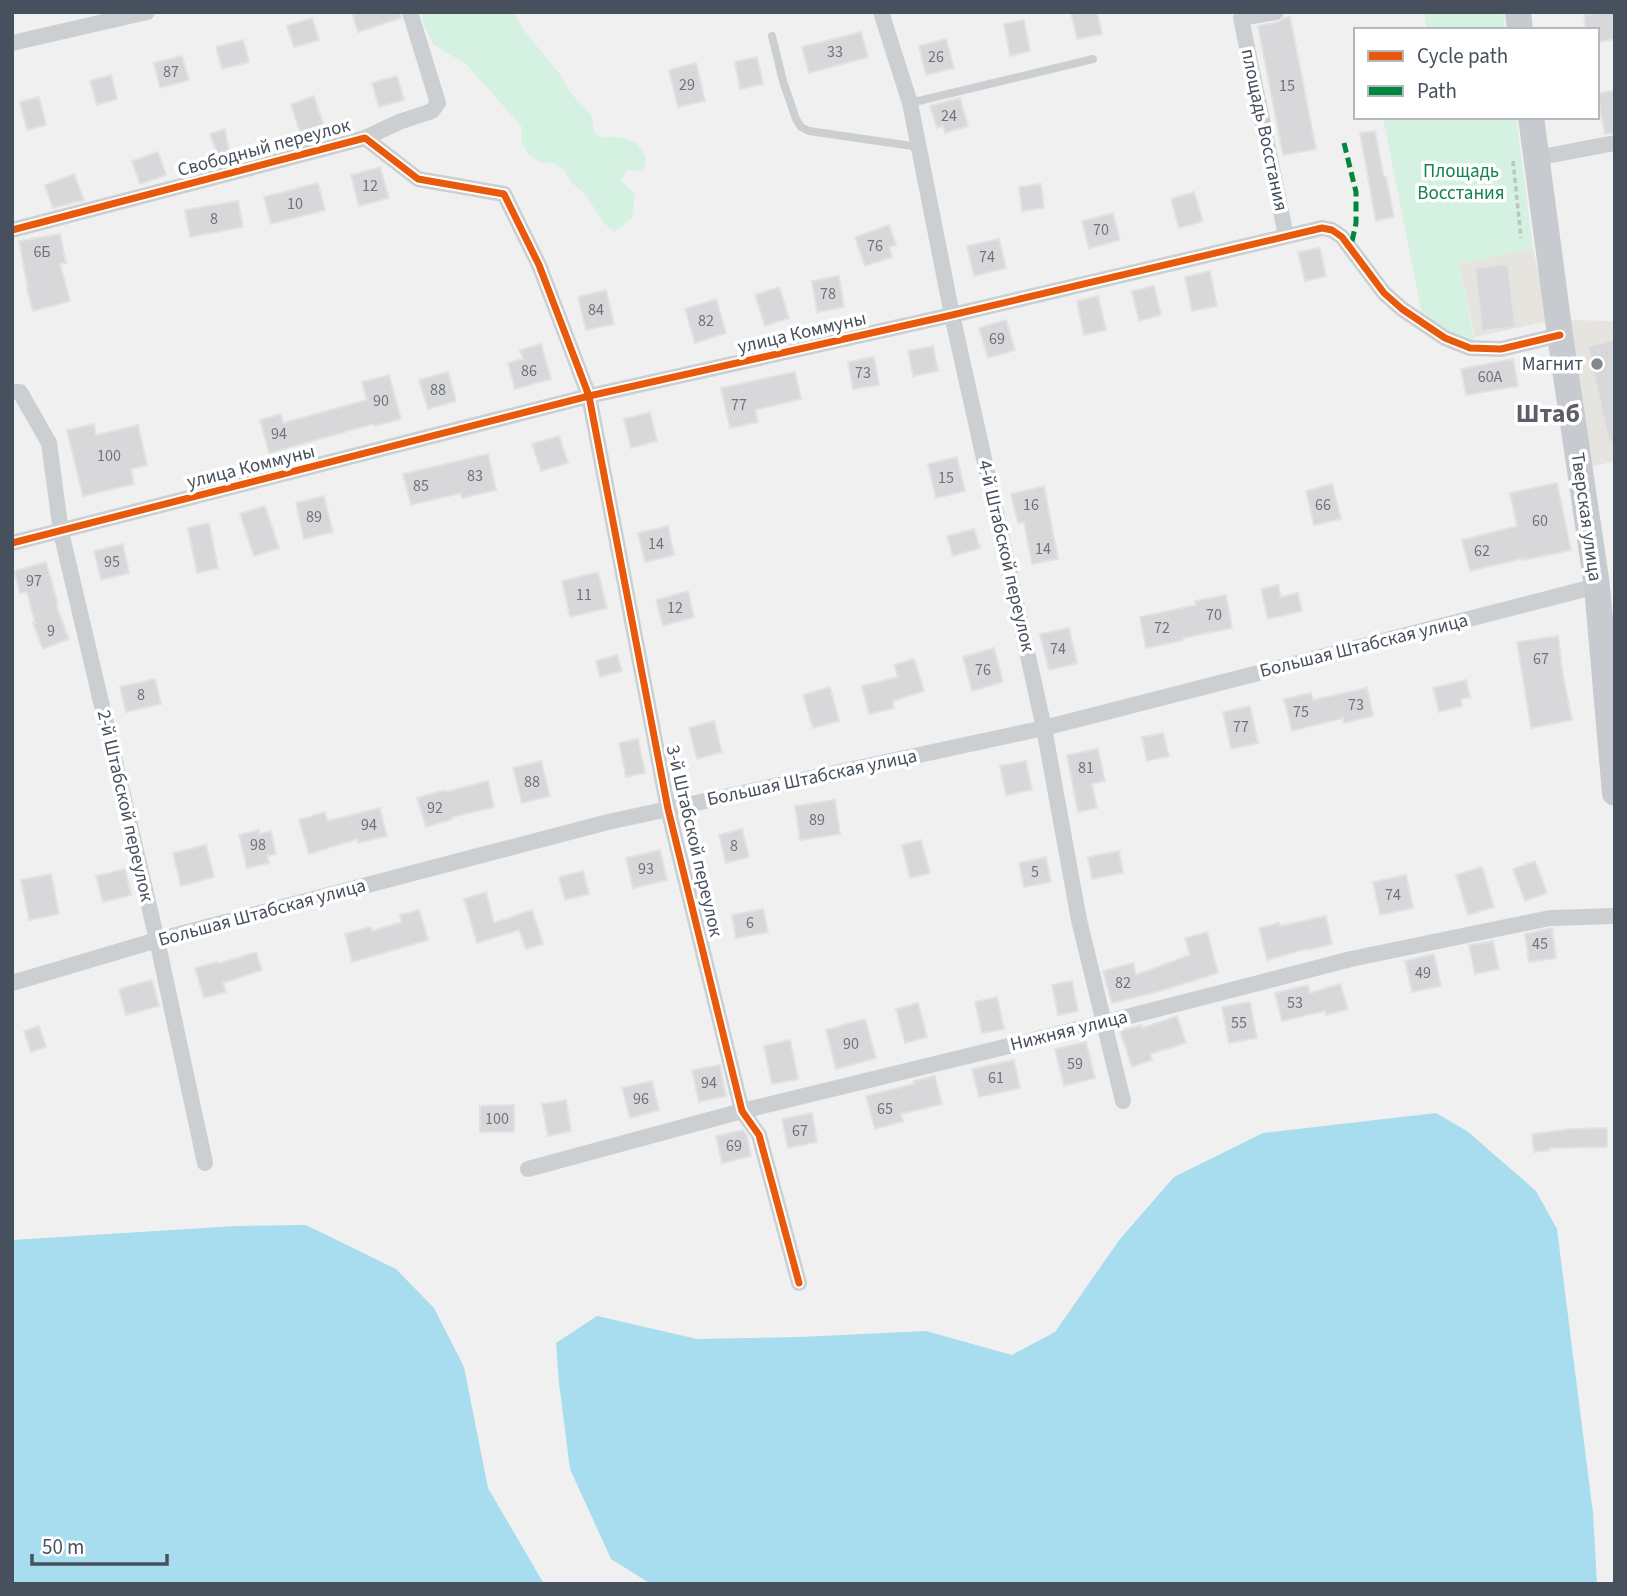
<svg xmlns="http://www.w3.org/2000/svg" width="1627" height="1596" viewBox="0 0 1627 1596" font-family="'Source Sans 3',sans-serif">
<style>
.commercial{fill:#e6e4de}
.green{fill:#d4f1e1}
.water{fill:#a8dcef}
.building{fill:#d8d8da;stroke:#e2e2e3;stroke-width:2}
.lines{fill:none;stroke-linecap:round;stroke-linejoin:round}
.path{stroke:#b9c6c2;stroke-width:3.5;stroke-dasharray:5 3.5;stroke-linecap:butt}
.service{stroke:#cccfd1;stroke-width:8}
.minor{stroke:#cccfd1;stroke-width:16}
.primary{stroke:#c7cbcf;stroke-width:26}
.quiet{stroke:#00873e;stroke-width:5;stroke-dasharray:10 5;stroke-linecap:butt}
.cycleway-casing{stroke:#fff;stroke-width:11}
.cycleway{stroke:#e8590c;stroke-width:7}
.poi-dot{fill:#828991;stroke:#fff;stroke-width:2.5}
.labels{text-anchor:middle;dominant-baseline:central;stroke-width:7;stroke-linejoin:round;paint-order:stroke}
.number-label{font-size:16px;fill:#6d747e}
.street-label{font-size:19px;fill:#47515e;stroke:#fff}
.park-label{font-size:19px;fill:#148251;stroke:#fff}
.poi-label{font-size:19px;fill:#47515e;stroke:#fff;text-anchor:end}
.district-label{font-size:26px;font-weight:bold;fill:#5c5f65;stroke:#fff}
</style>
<rect width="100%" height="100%" fill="#f1f0f0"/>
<g class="commercial">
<polygon points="1533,248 1549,321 1475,337 1459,264"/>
<polygon points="1566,320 1615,321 1615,461 1591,467"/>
</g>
<g class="green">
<path d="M421,12H513L526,33L562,77L568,90L592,116L594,132L602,138C614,135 626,138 637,143L646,158L643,171L627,169L621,180L635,194L632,218L614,232L603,222L586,195L572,183L564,170L553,163L539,162L528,154L521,140L522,127L467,65L433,44L424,25Z"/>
<polygon points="1424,12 1503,12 1505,30 1427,30"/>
<polygon points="1383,117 1516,117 1533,248 1459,264 1475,343 1457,340 1423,319"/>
</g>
<g class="water">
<polygon points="1436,1113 1467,1131 1536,1191 1557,1229 1593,1513 1597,1584 651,1584 611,1559 570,1469 559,1383 556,1343 597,1316 697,1339 800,1337 926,1331 1012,1355 1055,1332 1120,1239 1174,1177 1263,1133"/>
<polygon points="306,1225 396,1269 434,1308 464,1367 488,1488 544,1584 12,1584 12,1240 236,1226"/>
</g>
<g class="building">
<polygon points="352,12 400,12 401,18 358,32"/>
<polygon points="1071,12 1097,12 1102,34 1077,39"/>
<polygon points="1603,12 1615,12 1615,39 1597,42 1597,30 1586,30 1584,15"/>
<polygon points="1290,17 1316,149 1283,155 1258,26 1278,22 1284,18"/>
<polygon points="312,18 319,40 294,47 287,26"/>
<polygon points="1024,20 1030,51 1010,56 1004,24"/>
<polygon points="861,32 868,57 809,73 802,47"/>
<polygon points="946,39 954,68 926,75 919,46"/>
<polygon points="243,40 249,62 222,69 216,47"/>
<polygon points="182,56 189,80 160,88 154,63"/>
<polygon points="757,57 763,84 740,89 735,62"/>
<polygon points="696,63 705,101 678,107 669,70"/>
<polygon points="111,75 117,99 97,105 90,81"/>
<polygon points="397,76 404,100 379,107 372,83"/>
<polygon points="1615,90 1615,133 1605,134 1597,94"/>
<polygon points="314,96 323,124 300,132 291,104"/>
<polygon points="39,97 46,125 27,130 20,102"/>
<polygon points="960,98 968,126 945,133 943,126 937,128 930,106"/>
<polygon points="225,129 231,162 221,165 210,134"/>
<polygon points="1375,131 1381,163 1384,177 1386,177 1394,217 1376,221 1360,133"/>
<polygon points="158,152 166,175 140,184 132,161"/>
<polygon points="380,167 389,198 359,206 351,175"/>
<polygon points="74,174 84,200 53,208 45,185"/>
<polygon points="318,183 325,210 271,224 264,197"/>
<polygon points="1041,184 1044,208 1022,211 1019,187"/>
<polygon points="1194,192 1203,221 1179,228 1171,199"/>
<polygon points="238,201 243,227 190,237 185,210"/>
<polygon points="1113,213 1120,240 1089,248 1082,221"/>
<polygon points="889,225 896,245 889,247 892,257 865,266 855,237"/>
<polygon points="60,234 66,263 60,264 70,301 33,311 27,289 28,289 19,241"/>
<polygon points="999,239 1006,268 974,276 967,246"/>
<polygon points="1320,248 1326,276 1305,281 1298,252"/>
<polygon points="1508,264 1515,327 1482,331 1475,268"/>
<polygon points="1210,271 1217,306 1192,311 1185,277"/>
<polygon points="839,276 844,307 817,312 812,281"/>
<polygon points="1154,286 1161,315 1139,321 1132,291"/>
<polygon points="779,287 789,318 765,326 755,295"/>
<polygon points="606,290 614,324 586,330 578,297"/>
<polygon points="1098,296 1106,330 1084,335 1077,301"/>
<polygon points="716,299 726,333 695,343 685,309"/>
<polygon points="1006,320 1015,350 988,358 979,328"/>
<polygon points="1615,340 1615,441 1609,442 1588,346"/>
<polygon points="541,344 551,379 515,389 508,363 523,359 520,350"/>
<polygon points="933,346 938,371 913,376 908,351"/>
<polygon points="874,357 879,385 853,389 848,362"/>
<polygon points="1513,359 1518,386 1466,395 1461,369"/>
<polygon points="448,372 456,401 428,409 419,380"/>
<polygon points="795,372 801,399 755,410 758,422 730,428 721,388"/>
<polygon points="389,375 401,419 374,426 373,424 269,453 260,420 281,414 283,423 367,400 362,382"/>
<polygon points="650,412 657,441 631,448 624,419"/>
<polygon points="94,424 96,435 138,425 147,465 131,469 134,484 83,496 67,430"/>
<polygon points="559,436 568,463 541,471 532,444"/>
<polygon points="488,454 496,490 462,498 461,493 411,505 403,474"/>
<polygon points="957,457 965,491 936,498 928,464"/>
<polygon points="1557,483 1571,550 1524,560 1524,558 1470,571 1462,540 1517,526 1510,493"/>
<polygon points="1332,484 1341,519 1314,525 1306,491"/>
<polygon points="1044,486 1058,559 1032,564 1024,522 1018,523 1011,494"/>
<polygon points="324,496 333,532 304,539 296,503"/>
<polygon points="265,506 279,548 254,556 240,514"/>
<polygon points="209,523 218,568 197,573 188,528"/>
<polygon points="668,526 674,555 645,562 638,533"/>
<polygon points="974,529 980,548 953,556 947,536"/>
<polygon points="123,544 129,573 101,580 94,551"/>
<polygon points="46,562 58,604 56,605 69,639 43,649 33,623 35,623 27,592 20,593 14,571"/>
<polygon points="598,572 607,608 570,617 562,581"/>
<polygon points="1278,585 1281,597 1298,593 1302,611 1268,619 1261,589"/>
<polygon points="688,591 694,617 663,626 656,600"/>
<polygon points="1226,595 1232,628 1183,638 1184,640 1146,648 1140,617 1196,605 1195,601"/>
<polygon points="1069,628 1077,663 1049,670 1040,634"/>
<polygon points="1558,636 1563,676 1572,720 1531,728 1517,642"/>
<polygon points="994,648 1003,682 972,691 963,657"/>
<polygon points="617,655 622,671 600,677 596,661"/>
<polygon points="914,659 924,691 893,701 894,708 869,714 862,686 898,677 894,665"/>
<polygon points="155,679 161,704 126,712 120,687"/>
<polygon points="1466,680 1470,697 1461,699 1462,706 1439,712 1433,688"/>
<polygon points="830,687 839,721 813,728 803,695"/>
<polygon points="1367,688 1373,716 1344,723 1343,718 1292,731 1284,699 1311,693 1313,700"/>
<polygon points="1250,706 1258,743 1231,749 1223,712"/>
<polygon points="714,721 722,752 697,759 689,728"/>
<polygon points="1163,733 1169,756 1147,761 1142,737"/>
<polygon points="638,739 645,773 626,777 619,743"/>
<polygon points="1098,749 1105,781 1092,784 1097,808 1078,812 1067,755"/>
<polygon points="541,761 550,796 522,803 513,768"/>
<polygon points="1026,761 1032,790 1006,795 1000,766"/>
<polygon points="488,781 494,807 452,817 453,819 426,827 417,798 444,790 445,792"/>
<polygon points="835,800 840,834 800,840 795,806"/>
<polygon points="380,808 387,836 358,843 357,839 309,854 299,820 325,812 327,821"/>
<polygon points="742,829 749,857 726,863 719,835"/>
<polygon points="259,830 259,834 271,831 276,854 267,856 269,863 247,868 239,835"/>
<polygon points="921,840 930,873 910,878 902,845"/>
<polygon points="206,845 214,877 181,886 173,853"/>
<polygon points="660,850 667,880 633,888 626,858"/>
<polygon points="1119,851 1123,873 1092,879 1088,857"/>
<polygon points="1046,857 1051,882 1024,887 1019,863"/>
<polygon points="1535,861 1547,893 1525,901 1513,869"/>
<polygon points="1482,867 1494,907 1468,915 1456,875"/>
<polygon points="125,869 131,895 103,902 96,876"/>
<polygon points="583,871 589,894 565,900 559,877"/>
<polygon points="51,874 59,914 29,920 21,880"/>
<polygon points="1406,875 1413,908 1380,915 1373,882"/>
<polygon points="486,892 494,923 532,910 543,944 526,949 519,930 477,943 464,899"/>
<polygon points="763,909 768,932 736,938 732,915"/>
<polygon points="419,910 428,940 352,962 345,934 371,927 372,931 402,922 400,915"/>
<polygon points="1326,916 1332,944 1307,950 1306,949 1267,960 1259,928 1279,923 1280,926"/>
<polygon points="1552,928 1556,958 1529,962 1525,934"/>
<polygon points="1207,932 1218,973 1160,991 1112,1003 1103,971 1133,963 1136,975 1190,955 1185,938"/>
<polygon points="1493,941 1499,969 1475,974 1469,945"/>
<polygon points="256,952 262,970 223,983 226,992 204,998 195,968 217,962 218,964"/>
<polygon points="1434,954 1441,986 1412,992 1405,961"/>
<polygon points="152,980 159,1006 126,1015 119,989"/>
<polygon points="1072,981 1078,1011 1058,1015 1052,985"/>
<polygon points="1340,984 1348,1009 1326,1015 1325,1011 1282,1021 1275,993 1308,985 1310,993"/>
<polygon points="997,997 1004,1029 982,1033 975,1002"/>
<polygon points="1250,1002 1257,1038 1229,1043 1222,1007"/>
<polygon points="918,1003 927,1037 905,1043 896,1009"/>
<polygon points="1177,1016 1186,1043 1150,1054 1152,1060 1132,1067 1120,1031 1141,1025 1142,1028"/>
<polygon points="865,1019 876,1058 836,1069 826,1030"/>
<polygon points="39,1026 46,1047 31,1052 24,1031"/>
<polygon points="790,1040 798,1079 772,1084 764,1046"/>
<polygon points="1086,1042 1095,1078 1064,1086 1055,1049"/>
<polygon points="1014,1060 1020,1088 979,1097 972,1069"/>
<polygon points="720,1065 726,1096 699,1102 692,1070"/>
<polygon points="935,1076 942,1104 901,1114 903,1121 875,1129 866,1096 914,1084 914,1081"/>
<polygon points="652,1081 659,1110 630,1118 622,1088"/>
<polygon points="566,1100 571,1131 548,1136 542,1104"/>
<polygon points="514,1105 514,1132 480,1132 480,1106"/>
<polygon points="812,1113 817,1142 788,1148 782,1119"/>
<polygon points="1607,1128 1607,1147 1550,1148 1550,1150 1534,1152 1532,1134 1572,1129"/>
<polygon points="743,1130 747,1136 751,1156 722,1163 716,1136"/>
</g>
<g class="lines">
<polyline class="path" points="1513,161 1521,238"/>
<g class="service">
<polyline points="772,36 783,81 796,119 801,127 809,131 919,147"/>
<polyline points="910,103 1093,59"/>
</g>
<g class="minor">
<polyline points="881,12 910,103 952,315 1044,728 1079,920 1123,1101"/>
<polyline points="1276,12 1241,18 1286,236"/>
<polyline points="12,43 147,12"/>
<polyline points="365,138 399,122 432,111 438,103 410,12"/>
<polyline points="1536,158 1615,143"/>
<polyline points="12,230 365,138 418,179 504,194 539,265 589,396 668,809 742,1111 759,1135 799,1283"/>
<polyline points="12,392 20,392 49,443 61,532 157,940 205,1163"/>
<polyline points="12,543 589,396 952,315 1322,228 1332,230 1342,237 1384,293 1402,309 1445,338 1470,348 1501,349 1560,335"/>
<polyline points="12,983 157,940 608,822 1044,728 1597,586"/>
<polyline points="528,1169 742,1111 1103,1023 1351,959 1550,918 1615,916"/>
</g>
<g class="primary">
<polyline points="1518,12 1520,30"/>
<polyline points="1531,117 1560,335 1597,586 1615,793"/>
</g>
<polyline class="quiet" points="1344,143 1356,192 1356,223 1351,246"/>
<defs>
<g id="cycleway">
<polyline points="12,230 365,138 418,179 504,194 539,265 589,396 668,809 742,1111 759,1135 799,1283"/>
<polyline points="12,543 589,396 952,315 1322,228 1332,230 1342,237 1384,293 1402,309 1445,338 1470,348 1501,349 1560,335"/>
</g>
</defs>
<use href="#cycleway" class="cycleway-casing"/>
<use href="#cycleway" class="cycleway"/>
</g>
<circle class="poi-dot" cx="1597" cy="364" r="7"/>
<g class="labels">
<g class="number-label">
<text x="835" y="52">33</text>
<text x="936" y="57">26</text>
<text x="171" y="72">87</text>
<text x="687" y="85">29</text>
<text x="1287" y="86">15</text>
<text x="949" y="116">24</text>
<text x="370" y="186">12</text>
<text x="295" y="204">10</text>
<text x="214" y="219">8</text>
<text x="1101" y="230">70</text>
<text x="875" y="246">76</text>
<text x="42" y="252">6Б</text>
<text x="987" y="257">74</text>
<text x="828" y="294">78</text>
<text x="596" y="310">84</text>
<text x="706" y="321">82</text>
<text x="997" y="339">69</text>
<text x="529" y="371">86</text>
<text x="863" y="373">73</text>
<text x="1490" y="377">60А</text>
<text x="438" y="390">88</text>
<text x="381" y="401">90</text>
<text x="739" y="405">77</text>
<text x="279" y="434">94</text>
<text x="109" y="456">100</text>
<text x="475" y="476">83</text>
<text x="946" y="478">15</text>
<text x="421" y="486">85</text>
<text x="1031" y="505">16</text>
<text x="1323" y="505">66</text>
<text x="314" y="517">89</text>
<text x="1540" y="521">60</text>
<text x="656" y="544">14</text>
<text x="1043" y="549">14</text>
<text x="1482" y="551">62</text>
<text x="112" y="562">95</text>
<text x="34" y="581">97</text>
<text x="584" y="595">11</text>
<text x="675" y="608">12</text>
<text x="1214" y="615">70</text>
<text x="1162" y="628">72</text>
<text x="51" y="631">9</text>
<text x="1058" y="649">74</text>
<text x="1541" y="659">67</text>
<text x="983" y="670">76</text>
<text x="141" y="695">8</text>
<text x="1356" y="705">73</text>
<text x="1301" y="712">75</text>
<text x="1241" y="727">77</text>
<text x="1086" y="768">81</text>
<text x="532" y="782">88</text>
<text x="435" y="808">92</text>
<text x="817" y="820">89</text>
<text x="369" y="825">94</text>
<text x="258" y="845">98</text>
<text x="734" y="846">8</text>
<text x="646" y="869">93</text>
<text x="1035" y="872">5</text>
<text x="1393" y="895">74</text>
<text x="750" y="923">6</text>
<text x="1540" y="944">45</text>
<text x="1423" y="973">49</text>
<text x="1123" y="983">82</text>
<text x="1295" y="1003">53</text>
<text x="1239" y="1023">55</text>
<text x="851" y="1044">90</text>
<text x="1075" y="1064">59</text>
<text x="996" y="1078">61</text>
<text x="709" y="1083">94</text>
<text x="641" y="1099">96</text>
<text x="885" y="1109">65</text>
<text x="497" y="1119">100</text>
<text x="800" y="1131">67</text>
<text x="734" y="1146">69</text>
</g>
<g class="street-label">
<text transform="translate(1264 130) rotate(78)">площадь Восстания</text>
<text transform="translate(264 148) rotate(-15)">Свободный переулок</text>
<text transform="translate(802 333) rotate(-13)">улица Коммуны</text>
<text transform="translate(251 467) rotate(-14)">улица Коммуны</text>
<text transform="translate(1586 517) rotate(82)">Тверская улица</text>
<text transform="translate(1006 556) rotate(77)">4-й Штабской переулок</text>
<text transform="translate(1364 646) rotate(-14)">Большая Штабская улица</text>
<text transform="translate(812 778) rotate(-12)">Большая Штабская улица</text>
<text transform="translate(125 806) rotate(77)">2-й Штабской переулок</text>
<text transform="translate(694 841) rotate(77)">3-й Штабской переулок</text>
<text transform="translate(262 913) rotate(-15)">Большая Штабская улица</text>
<text transform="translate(1069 1031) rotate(-14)">Нижняя улица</text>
</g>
<g class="park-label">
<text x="1461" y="171">Площадь<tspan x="1461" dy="22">Восстания</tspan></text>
</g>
<g class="poi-label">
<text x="1583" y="364">Магнит</text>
</g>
<g class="district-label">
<text x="1548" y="413">Штаб</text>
</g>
</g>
<rect width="1627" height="1596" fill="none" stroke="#47515e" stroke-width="28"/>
<rect x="1354" y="28" width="245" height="91" fill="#ffffff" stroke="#b5b9bf" stroke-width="2"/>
<rect x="1368" y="51" width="35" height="10" fill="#e8590c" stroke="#b5b9bf" stroke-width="2"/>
<text x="1417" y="63" font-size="21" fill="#47515e">Cycle path</text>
<rect x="1368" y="86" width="35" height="10" fill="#00873e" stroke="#b5b9bf" stroke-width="2"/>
<text x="1417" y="98" font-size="21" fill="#47515e">Path</text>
<path d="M32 1554v10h135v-10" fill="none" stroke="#47515e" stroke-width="3.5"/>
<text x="42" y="1554" font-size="21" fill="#47515e" stroke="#ffffff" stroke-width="5" paint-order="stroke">50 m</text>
</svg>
